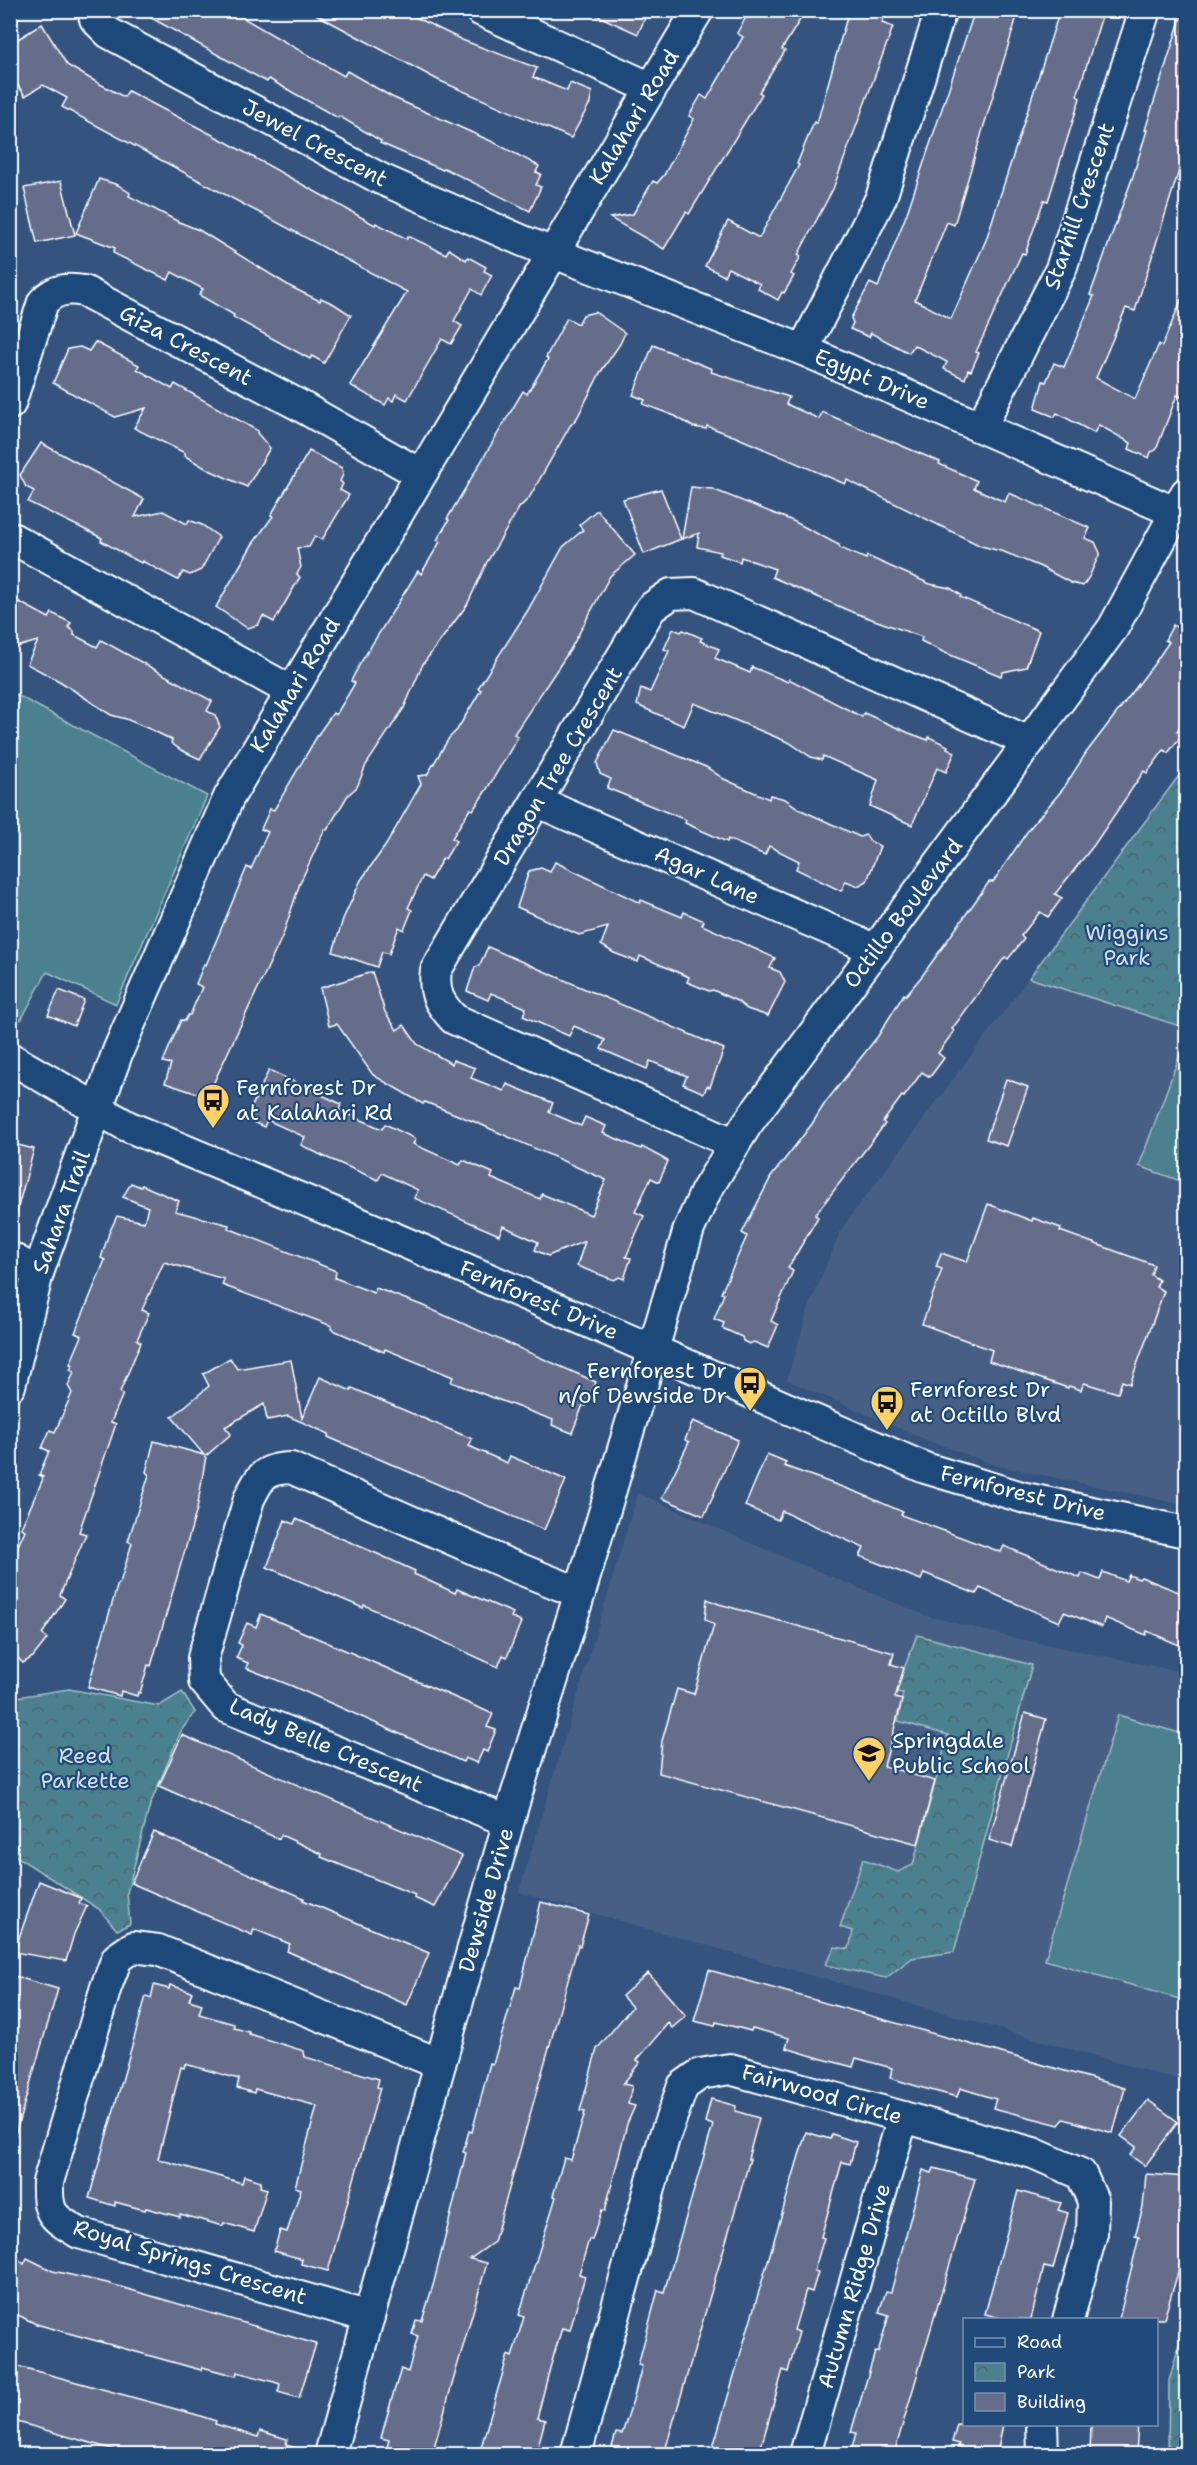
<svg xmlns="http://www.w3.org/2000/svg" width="1197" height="2465" viewBox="0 0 1197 2465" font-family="'Shantell Sans',sans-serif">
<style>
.built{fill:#475f85}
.grass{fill:#4b808e;stroke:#a5c0c6;stroke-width:1.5}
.park{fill:url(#park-crowns);stroke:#a5c0c6;stroke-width:1.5}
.building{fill:#666d8b;stroke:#fff;stroke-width:1.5}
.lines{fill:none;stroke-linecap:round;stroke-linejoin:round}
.minor-casing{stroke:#fff;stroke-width:34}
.minor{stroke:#1f4a7a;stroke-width:30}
.labels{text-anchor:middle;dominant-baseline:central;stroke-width:4.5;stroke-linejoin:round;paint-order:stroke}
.street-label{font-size:22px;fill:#fff;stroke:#1f4a7a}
.park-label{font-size:22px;fill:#d2dfe3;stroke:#1f4a7a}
.poi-label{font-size:22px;fill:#fff;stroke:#1f4a7a;text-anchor:start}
</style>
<defs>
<pattern id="park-crowns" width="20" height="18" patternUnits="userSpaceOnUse" patternTransform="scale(1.5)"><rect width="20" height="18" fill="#4b808e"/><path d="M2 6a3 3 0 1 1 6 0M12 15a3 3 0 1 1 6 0" fill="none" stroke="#4c666d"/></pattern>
</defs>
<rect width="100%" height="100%" fill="#34547f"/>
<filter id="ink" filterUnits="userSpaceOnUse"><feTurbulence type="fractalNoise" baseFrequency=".0167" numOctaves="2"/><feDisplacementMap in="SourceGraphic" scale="12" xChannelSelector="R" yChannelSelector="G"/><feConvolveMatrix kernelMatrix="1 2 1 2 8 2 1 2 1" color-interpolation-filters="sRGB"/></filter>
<g filter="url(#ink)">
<g class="built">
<polygon points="1029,978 1186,1028 1186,1505 995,1465 929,1441 787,1380 810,1304 842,1228"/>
<polygon points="638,1493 771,1552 927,1616 1011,1637 1186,1673 1186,2082 519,1892"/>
</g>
<g class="grass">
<polygon points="11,692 207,796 116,1004 47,972 21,1020 11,1014"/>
<polygon points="1183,1046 1186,1047 1186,1183 1139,1166"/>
<polygon points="1118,1715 1186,1735 1186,2001 1045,1960"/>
</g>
<g class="park">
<polygon points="1186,766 1186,1028 1029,978"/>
<polygon points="917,1635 1032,1665 954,1952 912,1958 886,1978 825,1965 835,1947 849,1949 853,1931 840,1927 863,1859 898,1872 913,1865 948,1735 898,1721 903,1693 895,1692"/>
<polygon points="69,1689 159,1706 182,1692 195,1712 181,1731 150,1805 127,1893 130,1924 117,1930 99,1909 11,1853 11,1698"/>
<polygon points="1186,2320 1186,2454 1168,2454 1169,2381"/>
</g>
<g class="building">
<polygon points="137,10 243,10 240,16 344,76 347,71 392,97 493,142 539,166 536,172 541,174 536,185 541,187 530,211 444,168 443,170 380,143 381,141 339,116 338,118 269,79 267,82"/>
<polygon points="308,10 401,10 462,40 537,68 533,77 567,91 570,83 592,92 590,103 571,138 438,80"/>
<polygon points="585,10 645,10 642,17 645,18 638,34"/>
<polygon points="750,10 806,10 782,49 785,51 759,92 762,94 689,214 686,212 664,249 610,218 633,214 653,181 657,183 664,175 694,119 689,116 701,95 707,99 743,37 737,33"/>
<polygon points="849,10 886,10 882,23 893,27 833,189 798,255 801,256 791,274 794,276 784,293 782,292 778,300 758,289 760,284 728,268 724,276 705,266 728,221 759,238 799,165 797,164 814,122 817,123"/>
<polygon points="975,10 1010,10 1018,13 954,225 947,222 915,300 951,319 986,240 1060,10 1097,10 1095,17 1101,19 1077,96 1080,98 1048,201 1044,200 1025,254 1022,253 976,352 979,353 971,371 968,370 965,379 944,369 947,362 914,345 909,353 871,333 869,337 850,329 853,323 851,318 870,283 878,287 907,213"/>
<polygon points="1183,11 1186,12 1186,148 1135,311 1126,308 1096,378 1135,399 1159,344 1162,346 1186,289 1186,355 1182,365 1186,367 1186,399 1177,395 1156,450 1151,452 1149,458 1129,449 1131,443 1099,425 1094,433 1057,413 1055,417 1035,409 1043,381 1046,382 1054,363 1064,367 1094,296 1090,295 1133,176 1147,130 1145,130"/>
<polygon points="42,24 67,65 89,78 124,97 128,91 228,143 375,225 376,223 407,239 408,236 446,254 449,249 466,260 468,257 486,267 484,271 492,275 481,295 472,289 454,321 462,326 451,344 442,339 407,400 396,394 393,401 389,398 385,405 350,385 407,292 62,107 67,98 43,85 25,96 10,73 10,44"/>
<polygon points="99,179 118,185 130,193 129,196 179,222 199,230 291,287 320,301 321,298 334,304 351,315 324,363 312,356 310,359 233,317 234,315 199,295 203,289 172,272 168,280 113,253 115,248 76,233"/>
<polygon points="61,181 75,235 37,243 24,188"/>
<polygon points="595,312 625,333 620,344 600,373 577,418 570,426 529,498 519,508 487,562 467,605 423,664 404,708 366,765 357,787 348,795 327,830 325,829 300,883 283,935 207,1097 165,1083 171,1064 163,1062 181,1020 185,1021 188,1015 190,1015 202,987 196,984 204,964 206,965 247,867 251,869 268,832 261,829 270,809 274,810 319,733 333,713 336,715 355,683 351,681 361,662 418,571 421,574 440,542 437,540 449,520 447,519 523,391 527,394 548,359 546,357 567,318 578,324 583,315"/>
<polygon points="95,342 139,365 137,369 172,389 175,384 258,431 257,433 270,448 247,487 207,469 185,456 185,453 134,428 146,408 115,417 53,383 68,349 80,347 89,351"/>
<polygon points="653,345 712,369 711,372 789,397 786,404 819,419 822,412 940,462 939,464 977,481 974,488 1005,502 1009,493 1090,528 1085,538 1095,542 1100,553 1089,577 1083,586 1071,583 1041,567 1004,552 981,546 847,480 845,484 736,437 707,426 706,429 693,427 675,416 643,404 645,400 633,395"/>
<polygon points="41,443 144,499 135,517 163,511 187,524 189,520 202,525 219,537 201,570 190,575 183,572 178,580 142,561 141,563 101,541 102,538 28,502 34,491 26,487 20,475"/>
<polygon points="309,451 342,468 343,475 340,481 343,484 340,490 349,495 322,540 315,536 309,547 297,548 301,567 297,574 300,577 274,622 263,616 258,625 247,628 216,607 252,545 273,516 271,515"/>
<polygon points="691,487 712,489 793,521 839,545 840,548 866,559 867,556 930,584 950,588 961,595 960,597 1039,631 1026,667 1003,672 1001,676 943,652 921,641 922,637 852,612 772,577 775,569 741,557 740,562 720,555 721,552 697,547 699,533 682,539"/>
<polygon points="661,489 681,539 644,554 623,499"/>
<polygon points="597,510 635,555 610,576 570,650 514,734 518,737 487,789 473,810 470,809 452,838 456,841 445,859 443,858 430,880 423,876 408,908 412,910 404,930 399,927 389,954 382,952 377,967 333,952 343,919 361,880 386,845 421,784 418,776 427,775 449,738 457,730 481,690 478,688 528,610 563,547 583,530 579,525"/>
<polygon points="10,597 49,618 52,613 71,623 68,627 74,631 74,635 97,647 101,640 212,701 207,711 215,715 220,727 200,759 181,750 171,743 172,740 152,730 126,719 111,715 61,682 27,664 38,641 10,649"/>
<polygon points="1186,616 1186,717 1177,731 1182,735 1168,753 1164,750 1147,773 1144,771 1094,845 1055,894 1062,898 1048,917 1040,912 1021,936 1024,939 1008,959 1005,957 952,1029 954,1031 938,1053 944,1058 930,1077 922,1072 904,1097 902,1096 883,1122 885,1124 815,1215 818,1217 788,1268 793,1271 771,1321 778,1325 768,1348 754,1342 749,1344 743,1341 742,1337 722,1328 724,1323 714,1319 724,1294 721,1293 747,1236 742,1233 771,1177 812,1124 825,1103 878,1036 904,994 906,995 922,976 989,882 993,882 1029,829 1063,789 1086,753 1154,664 1169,642 1165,640 1173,625 1178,628"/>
<polygon points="673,629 681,632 683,630 702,638 700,641 719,649 715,658 750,673 752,667 788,682 789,679 862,717 864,713 909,733 928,740 929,737 948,746 947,748 955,752 946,772 937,768 912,825 870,806 878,780 823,756 822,760 811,757 790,743 694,703 684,726 637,705 641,688 650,692 669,651 664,649"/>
<polygon points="614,730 706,767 724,779 769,799 770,795 785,799 801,810 860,837 866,835 870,841 880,846 867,881 858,886 846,881 841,891 796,869 799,861 769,846 765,855 728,839 727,842 685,823 686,820 607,788 611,779 600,774 597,763"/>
<polygon points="555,862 640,903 641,900 682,917 684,912 704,921 702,925 775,958 770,968 780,972 785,982 768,1016 747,1009 737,1001 713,990 709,991 687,982 689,977 640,956 638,962 614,953 601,945 608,927 579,935 517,907 529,871 541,868 550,872"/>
<polygon points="488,947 724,1049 710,1087 707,1086 704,1093 683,1084 687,1076 650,1061 647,1069 601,1049 605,1040 574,1026 569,1036 523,1016 526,1008 491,993 488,1000 467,991 475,967 479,966"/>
<polygon points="372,972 385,1012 397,1030 404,1025 417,1044 452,1064 453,1060 475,1068 471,1078 504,1091 507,1084 553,1103 549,1112 581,1126 585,1117 606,1126 603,1133 641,1149 642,1147 668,1161 659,1182 651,1178 635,1212 644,1216 626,1257 631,1258 624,1279 619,1277 614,1280 577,1266 585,1241 548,1256 535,1250 538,1242 503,1226 499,1235 414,1198 418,1190 382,1173 378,1180 323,1156 301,1145 305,1137 267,1120 264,1127 246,1119 269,1070 341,1104 339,1110 382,1129 385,1124 416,1139 413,1144 460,1165 463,1160 493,1173 491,1178 540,1199 542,1194 591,1215 606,1180 475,1122 425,1102 423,1104 373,1075 337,1024 329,1026 320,988"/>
<polygon points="59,990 84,1000 74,1026 48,1015"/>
<polygon points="1006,1079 1028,1087 1007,1146 986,1139"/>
<polygon points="10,1143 34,1149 15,1218 10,1217"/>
<polygon points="131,1183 141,1187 142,1185 179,1201 175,1211 229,1225 228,1228 336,1271 335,1278 374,1293 376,1288 421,1305 596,1382 586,1406 583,1405 572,1433 552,1425 553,1420 451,1382 453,1377 385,1349 384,1352 331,1329 332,1326 222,1285 224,1279 164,1262 142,1310 149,1313 137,1340 141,1342 120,1392 123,1394 111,1422 116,1424 79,1532 86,1534 60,1595 65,1599 42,1634 47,1639 33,1657 23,1663 10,1650 10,1564 25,1530 21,1528 42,1481 43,1477 39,1475 49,1451 42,1448 50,1430 55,1432 72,1393 68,1386 74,1372 70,1370 73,1365 70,1364 82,1336 75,1333 105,1260 101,1258 109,1233 117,1216 144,1222 148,1207 123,1197"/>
<polygon points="988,1204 1032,1221 1033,1218 1061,1228 1060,1231 1154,1265 1151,1275 1159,1280 1156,1287 1164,1291 1130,1384 1122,1381 1118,1393 1084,1383 1081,1390 1069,1386 1068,1388 989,1361 992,1350 922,1324 942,1269 936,1267 941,1253 967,1262"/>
<polygon points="230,1358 237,1369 291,1360 302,1418 320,1377 351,1391 352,1388 472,1439 469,1446 507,1463 510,1456 566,1480 544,1530 328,1437 329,1434 288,1416 267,1420 264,1404 225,1427 231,1434 206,1456 197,1509 151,1666 148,1665 140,1693 138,1692 137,1696 121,1691 120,1696 88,1687 118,1583 120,1583 132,1543 128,1541 149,1475 146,1472 154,1441 204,1455 172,1417 209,1386 203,1374"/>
<polygon points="693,1421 738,1440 704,1516 662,1498 689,1442 685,1440"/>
<polygon points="767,1454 786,1462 784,1466 859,1493 903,1512 901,1515 1001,1552 1004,1546 1080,1578 1082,1573 1100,1580 1103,1572 1126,1581 1129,1575 1139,1579 1141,1577 1186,1595 1186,1648 1147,1631 1146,1635 1105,1618 1102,1627 1064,1612 1059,1622 980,1588 976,1594 924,1573 921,1580 860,1556 864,1548 782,1511 778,1520 745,1506"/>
<polygon points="296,1519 380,1555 415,1571 414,1574 455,1593 457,1589 513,1613 511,1617 521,1622 507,1657 503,1655 498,1667 364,1605 363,1608 267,1567 285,1520 294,1524"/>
<polygon points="707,1599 719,1604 894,1653 891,1664 904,1668 895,1698 902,1700 884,1766 935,1781 918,1844 659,1773 662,1741 677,1689 694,1694 714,1625 705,1619"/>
<polygon points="261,1614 493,1714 487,1727 496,1730 487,1752 483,1750 477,1763 465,1758 463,1762 292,1686 246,1668 248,1663 236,1658 242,1645 238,1643 247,1623 256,1627"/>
<polygon points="1025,1713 1046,1719 1012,1847 989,1840"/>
<polygon points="182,1735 462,1856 435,1907 414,1898 415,1895 321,1857 322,1854 281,1835 279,1839 159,1786"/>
<polygon points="154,1832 304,1898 303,1900 429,1953 407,2005 287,1951 290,1944 254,1929 252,1935 131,1883"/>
<polygon points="39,1881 81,1898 79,1903 87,1906 74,1934 66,1961 14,1952"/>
<polygon points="541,1902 589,1915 580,1946 578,1945 494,2242 470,2259 487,2263 432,2454 385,2454 389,2440 381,2438 392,2398 401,2369 408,2372 418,2336 412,2334 416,2320 422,2321 434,2282 466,2153 463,2152 469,2131 472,2132 490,2063 493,2064 516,1987 520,1988"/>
<polygon points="709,1970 1125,2088 1113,2133 1064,2119 1059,2125 993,2108 996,2099 960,2088 957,2097 923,2088 890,2078 892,2068 856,2058 853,2067 819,2058 786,2048 789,2038 752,2028 751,2031 716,2022 715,2026 694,2021"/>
<polygon points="648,1973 686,2016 672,2028 668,2023 637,2060 640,2062 623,2084 632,2086 628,2104 635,2106 627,2124 605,2211 602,2210 592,2240 589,2239 579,2274 585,2276 570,2330 562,2328 550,2368 537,2418 545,2420 536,2454 479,2454 508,2355 512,2357 524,2317 519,2315 556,2197 553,2196 564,2158 571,2160 585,2112 580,2111 597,2049 632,2007 622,1996"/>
<polygon points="10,1975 58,1989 15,2135 10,2134"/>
<polygon points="154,1985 169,1989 170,1985 192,1992 189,2000 202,2004 199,2014 234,2024 234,2028 249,2032 249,2034 304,2051 305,2057 379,2079 377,2087 380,2088 328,2271 301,2264 302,2259 274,2251 280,2230 287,2232 301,2189 295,2187 317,2106 255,2089 254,2093 237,2088 239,2079 185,2064 184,2068 181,2067 158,2159 242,2183 244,2176 261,2181 260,2187 267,2189 254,2232 224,2223 223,2226 180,2214 180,2217 146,2208 145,2210 115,2202 115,2206 89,2198 146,1996 151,1998"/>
<polygon points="711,2099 736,2106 735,2111 759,2118 748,2159 750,2159 664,2454 610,2454 616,2433 622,2434 633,2400 642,2366 638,2365 658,2290 664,2292 713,2125 705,2122"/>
<polygon points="1148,2100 1178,2122 1145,2166 1130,2155 1136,2147 1121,2136"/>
<polygon points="806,2132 830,2139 832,2134 856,2142 850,2164 842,2162 821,2237 824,2238 814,2271 818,2272 812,2292 806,2290 794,2330 799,2332 788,2372 783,2370 759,2454 711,2454"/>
<polygon points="934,2168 975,2179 894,2454 864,2454 851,2451 856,2433 851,2432 875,2352 878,2352 889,2315 879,2312 886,2291 891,2292 923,2170 932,2173"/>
<polygon points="1146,2174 1186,2177 1186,2246 1164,2319 1119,2319 1139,2237 1135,2236 1143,2207"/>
<polygon points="1018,2191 1061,2203 1058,2210 1068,2213 1053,2269 1044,2267 1031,2319 1005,2319 985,2314"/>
<polygon points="10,2252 24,2264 27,2258 53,2271 107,2283 316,2344 299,2398 278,2392 280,2384 274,2382 237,2372 236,2376 202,2367 201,2370 36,2324 10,2311"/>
<polygon points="10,2364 194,2414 216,2421 215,2424 258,2437 260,2431 287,2439 286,2445 301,2450 301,2454 129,2454 10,2420"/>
<polygon points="957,2424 1003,2424 997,2454 956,2454 959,2444 952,2442"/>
<polygon points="1091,2424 1138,2424 1136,2454 1090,2454"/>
</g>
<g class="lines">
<defs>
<g id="minor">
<polyline points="93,10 95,19 109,33 381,179 523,241 803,350 1186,517"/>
<polyline points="480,10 651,88"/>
<polyline points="803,350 881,198 941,10"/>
<path d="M10,404L43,302C55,289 67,288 84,291L297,404L420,474"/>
<polyline points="981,427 1061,269 1145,10"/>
<polyline points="10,537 291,691"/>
<polyline points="538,802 876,950"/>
<polyline points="10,1058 127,1126 383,1233 925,1468 1025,1498 1186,1532"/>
<path d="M733,1143L454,1019C439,1003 433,993 436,970L651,608L671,594L694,593L1029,742"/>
<polyline points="10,1257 38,1273"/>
<polyline points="10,1386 38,1273 118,1051 229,797 698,10"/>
<path d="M508,1821L226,1707L204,1681L203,1658L249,1499C261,1475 264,1469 291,1468L510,1565L580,1593"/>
<path d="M369,2317L79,2233C52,2217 47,2214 48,2182L106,1987L117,1958L133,1947L158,1950L440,2064"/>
<polyline points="1042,2424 1043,2454"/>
<polyline points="330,2454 515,1799 580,1593 689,1229 706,1191 747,1124 1113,628 1186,493"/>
<polyline points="576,2454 664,2138 683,2086 700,2074 730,2069 1033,2153 1081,2174 1093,2201 1092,2233 1068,2320"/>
<polyline points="805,2454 903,2117"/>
</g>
</defs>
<use href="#minor" class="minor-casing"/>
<use href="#minor" class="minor"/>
</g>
</g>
<defs>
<symbol id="bus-pin" viewBox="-11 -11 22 30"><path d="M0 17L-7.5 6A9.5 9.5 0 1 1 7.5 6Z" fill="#ffd166" stroke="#1f4a7a"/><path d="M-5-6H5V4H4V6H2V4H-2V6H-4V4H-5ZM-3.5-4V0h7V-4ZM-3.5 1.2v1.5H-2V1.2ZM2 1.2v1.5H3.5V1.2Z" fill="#111"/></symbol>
<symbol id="school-pin" viewBox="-11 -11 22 30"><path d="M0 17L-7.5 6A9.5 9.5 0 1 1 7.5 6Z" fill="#ffd166" stroke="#1f4a7a"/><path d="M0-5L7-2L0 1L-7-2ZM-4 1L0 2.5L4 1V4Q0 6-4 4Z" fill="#111"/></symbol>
</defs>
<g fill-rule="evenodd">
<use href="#bus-pin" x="194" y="1081" width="38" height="52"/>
<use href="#bus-pin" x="731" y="1364" width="38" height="52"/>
<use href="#bus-pin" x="868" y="1383" width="38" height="52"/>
<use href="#school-pin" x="850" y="1734" width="38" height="52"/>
</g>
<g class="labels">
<g class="street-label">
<text transform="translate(634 117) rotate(-59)">Kalahari Road</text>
<text transform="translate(315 143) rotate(28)">Jewel Crescent</text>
<text transform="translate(1079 206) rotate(-71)">Starhill Crescent</text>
<text transform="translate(186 345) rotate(28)">Giza Crescent</text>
<text transform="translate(872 379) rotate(23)">Egypt Drive</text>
<text transform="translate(295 685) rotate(-59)">Kalahari Road</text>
<text transform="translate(558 766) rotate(-59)">Dragon Tree Crescent</text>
<text transform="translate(707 875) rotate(24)">Agar Lane</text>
<text transform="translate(903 913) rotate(-53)">Octillo Boulevard</text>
<text transform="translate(61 1212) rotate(-70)">Sahara Trail</text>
<text transform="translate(539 1300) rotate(23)">Fernforest Drive</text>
<text transform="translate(1023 1493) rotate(14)">Fernforest Drive</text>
<text transform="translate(326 1745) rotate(23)">Lady Belle Crescent</text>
<text transform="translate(486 1900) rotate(-74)">Dewside Drive</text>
<text transform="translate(822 2094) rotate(16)">Fairwood Circle</text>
<text transform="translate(190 2262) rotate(17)">Royal Springs Crescent</text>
<text transform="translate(854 2286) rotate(-74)">Autumn Ridge Drive</text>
</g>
<g class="park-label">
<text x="1127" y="932">Wiggins<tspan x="1127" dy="25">Park</tspan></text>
<text x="85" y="1755">Reed<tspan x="85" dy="25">Parkette</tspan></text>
</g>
<g class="poi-label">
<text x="236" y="1087">Fernforest Dr<tspan x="236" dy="25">at Kalahari Rd</tspan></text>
<text x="727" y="1370" text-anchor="end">Fernforest Dr<tspan x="727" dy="25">n/of Dewside Dr</tspan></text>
<text x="910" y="1389">Fernforest Dr<tspan x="910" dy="25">at Octillo Blvd</tspan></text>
<text x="892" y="1740">Springdale<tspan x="892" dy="25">Public School</tspan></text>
</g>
</g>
<rect width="1197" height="2465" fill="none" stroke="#1f4a7a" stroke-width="36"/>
<rect x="18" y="18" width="1161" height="2429" fill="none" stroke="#fff" stroke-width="2" filter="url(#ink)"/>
<rect x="963" y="2318" width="195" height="108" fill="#1f4a7a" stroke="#7992af" stroke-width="1.5"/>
<rect x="975" y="2338" width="30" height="9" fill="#1f4a7a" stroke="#7992af" stroke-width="1.5"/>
<text x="1017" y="2348" font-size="18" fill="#ffffff">Road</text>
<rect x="975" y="2363" width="30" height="18" fill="url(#park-crowns)" stroke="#7992af" stroke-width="1.5"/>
<text x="1017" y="2378" font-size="18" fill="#ffffff">Park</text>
<rect x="975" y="2393" width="30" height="18" fill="#666d8b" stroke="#7992af" stroke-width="1.5"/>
<text x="1017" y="2408" font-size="18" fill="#ffffff">Building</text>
</svg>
